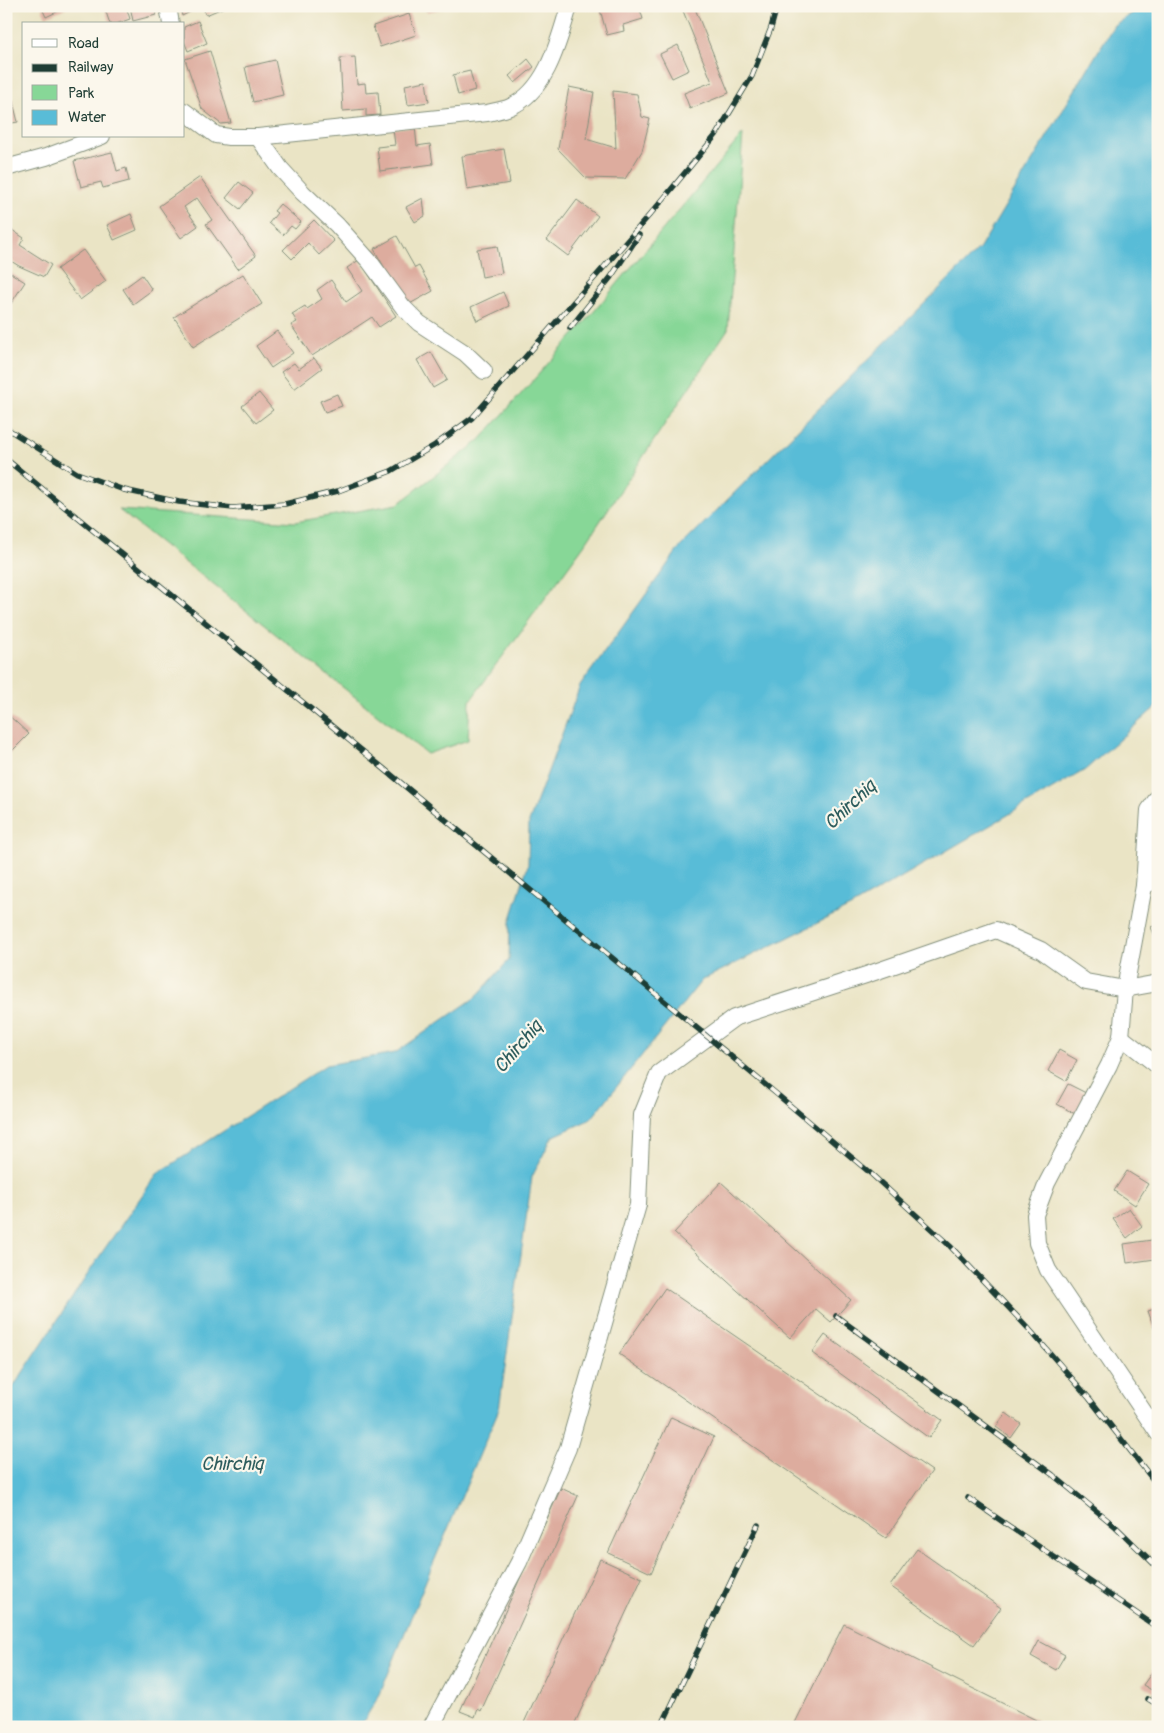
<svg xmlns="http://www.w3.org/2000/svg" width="1164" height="1733" viewBox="0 0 1164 1733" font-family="Pangolin,sans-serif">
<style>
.green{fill:#87d797;stroke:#538a66}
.water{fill:#59bcd7;stroke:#3c7c86}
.building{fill:#ddac9e}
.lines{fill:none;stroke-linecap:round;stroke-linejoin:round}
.minor-casing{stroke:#84907c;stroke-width:18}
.minor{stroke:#fff;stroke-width:16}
.rail-casing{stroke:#1f3d34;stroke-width:5.5}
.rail{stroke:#fbf7ec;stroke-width:4;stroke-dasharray:11;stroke-linecap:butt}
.labels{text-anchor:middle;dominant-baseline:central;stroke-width:4.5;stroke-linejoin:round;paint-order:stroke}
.water-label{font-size:19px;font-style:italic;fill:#2e5d5d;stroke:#fbf7ec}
</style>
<rect width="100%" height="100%" fill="#fbf7ec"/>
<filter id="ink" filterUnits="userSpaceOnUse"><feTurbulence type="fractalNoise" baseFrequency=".02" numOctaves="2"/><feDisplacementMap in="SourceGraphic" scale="10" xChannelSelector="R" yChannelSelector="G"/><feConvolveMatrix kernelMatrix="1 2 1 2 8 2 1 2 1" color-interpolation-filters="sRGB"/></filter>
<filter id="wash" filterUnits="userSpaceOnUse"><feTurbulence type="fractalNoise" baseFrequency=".0096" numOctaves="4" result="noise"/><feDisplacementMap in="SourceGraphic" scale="20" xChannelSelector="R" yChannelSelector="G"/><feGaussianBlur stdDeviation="1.12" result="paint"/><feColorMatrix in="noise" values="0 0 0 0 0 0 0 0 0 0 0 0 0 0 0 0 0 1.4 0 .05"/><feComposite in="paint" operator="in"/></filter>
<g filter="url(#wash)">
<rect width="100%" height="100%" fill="#eae4c5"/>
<polygon class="green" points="743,134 728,329 587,541 470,701 468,740 427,754 119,510 295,522 398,504 480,440 586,321"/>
<polygon class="water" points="1144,6 1158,6 1158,705 1085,770 852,906 702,980 591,1119 552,1137 532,1177 499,1409 427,1578 380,1694 360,1727 6,1727 6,1398 103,1251 157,1174 326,1065 395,1053 476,997 509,960 510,922 528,865 529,822 580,686 680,547 980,248 1114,25"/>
<g id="blocks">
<g class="building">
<polygon points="41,6 69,6 46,17"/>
<polygon points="104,6 126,6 130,19 116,24 110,24"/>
<polygon points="130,6 154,6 156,15 133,21"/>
<polygon points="180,6 202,6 182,16"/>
<polygon points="202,6 227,6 206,15"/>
<polygon points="426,6 448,6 448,7 427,12"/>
<polygon points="599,6 639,6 643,19 623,25 624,31 607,35"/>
<polygon points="681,6 694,6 729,93 690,109 684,93 712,82"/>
<polygon points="409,14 416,35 380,47 373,26"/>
<polygon points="198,21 207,43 188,51 184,41 184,27"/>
<polygon points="678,45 689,70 672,78 660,54"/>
<polygon points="210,51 231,123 221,124 202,109 185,59"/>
<polygon points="355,57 357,84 365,83 366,93 378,92 380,115 366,116 366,109 343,111 340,58"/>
<polygon points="528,59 534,67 515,83 509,76"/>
<polygon points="275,60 283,95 253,102 245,67"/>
<polygon points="470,71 475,90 458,95 453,75"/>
<polygon points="426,81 429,102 408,105 405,85"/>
<polygon points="569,87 594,92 586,139 616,148 613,91 637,94 642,117 650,119 642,151 625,179 586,178 558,149"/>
<polygon points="12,98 18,122 6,124 6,99"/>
<polygon points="415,126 417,146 430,144 433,164 380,171 377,147 395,145 393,129"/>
<polygon points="504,149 510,183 467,190 462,156"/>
<polygon points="112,152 117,171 126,168 129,181 103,188 101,182 81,187 74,161"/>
<polygon points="200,177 256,256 238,269 206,224 212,220 197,198 184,207 198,226 181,238 159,206"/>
<polygon points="239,182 253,193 240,209 226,198"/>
<polygon points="423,198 425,216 415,222 406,207"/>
<polygon points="577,200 598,216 568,256 547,240"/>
<polygon points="280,204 301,222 295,229 291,226 283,235 269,223 277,213 274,211"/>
<polygon points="131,214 137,230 114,240 107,225"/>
<polygon points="314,220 334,241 319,255 308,243 292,259 283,250"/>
<polygon points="6,226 24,238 20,245 51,265 44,277 19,266 6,258"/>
<polygon points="397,236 415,268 419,266 433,291 406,306 374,249"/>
<polygon points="497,246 502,273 482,277 477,249"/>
<polygon points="83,250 106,281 80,300 57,269"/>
<polygon points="359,260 396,316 379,327 372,317 312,356 291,325 297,322 292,314 305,306 307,309 322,299 317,290 331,280 346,302 362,291 347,268"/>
<polygon points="6,270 25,282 6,311"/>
<polygon points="243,274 262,304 193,347 174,317"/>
<polygon points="142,275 152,290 133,304 123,289"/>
<polygon points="503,292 509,306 477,321 471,307"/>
<polygon points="277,331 293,353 271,368 256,346"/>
<polygon points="431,352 447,380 433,388 417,360"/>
<polygon points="314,358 322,368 294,389 281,372 294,363 299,369"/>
<polygon points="259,393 273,410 256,423 242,406"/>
<polygon points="337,394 342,406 325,412 320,401"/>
<polygon points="6,713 29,734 6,757"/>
<polygon points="1158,924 1158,944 1151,927"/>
<polygon points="1059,1050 1077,1060 1066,1081 1048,1071"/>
<polygon points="1068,1084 1086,1093 1075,1114 1057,1104"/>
<polygon points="1127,1171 1148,1184 1135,1205 1114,1191"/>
<polygon points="721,1182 851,1300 831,1322 816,1309 790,1338 674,1233"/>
<polygon points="1129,1208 1142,1226 1127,1238 1113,1219"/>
<polygon points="1152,1240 1155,1259 1127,1263 1124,1244"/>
<polygon points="665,1288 932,1471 886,1538 619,1354"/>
<polygon points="1158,1308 1158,1327 1154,1328 1148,1311"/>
<polygon points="825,1335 942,1420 929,1438 812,1353"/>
<polygon points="1006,1413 1021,1424 1011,1438 996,1427"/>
<polygon points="671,1417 714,1437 651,1573 608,1553"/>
<polygon points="561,1488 578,1496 481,1711 478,1709 475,1717 460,1711"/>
<polygon points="917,1549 1001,1608 974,1645 890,1586"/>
<polygon points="600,1559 642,1578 573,1727 522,1727"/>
<polygon points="844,1624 1050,1727 793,1727"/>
<polygon points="1039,1641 1065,1655 1056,1670 1031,1656"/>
<polygon points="1158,1664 1158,1702 1151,1698 1155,1692 1143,1685"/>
</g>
</g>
</g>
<g filter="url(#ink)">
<use href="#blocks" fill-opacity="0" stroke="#84907c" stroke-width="1"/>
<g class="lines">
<defs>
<g id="minor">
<polyline points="168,6 171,24"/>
<path d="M184,111L216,135L229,137H258L487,113C495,111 503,110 510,107C546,91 558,44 568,10L571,6"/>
<polyline points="258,137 280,168 303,193 337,225 370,262 403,307 419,323 465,353 484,371"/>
<polyline points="6,168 46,157 102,136"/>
<polyline points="1158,879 1144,886 1125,989 1158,983"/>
<polyline points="1144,886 1149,810 1158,797"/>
<polyline points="1121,1037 1158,1066"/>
<polyline points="431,1727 519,1562 568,1448 638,1205 642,1115 659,1073 734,1018 866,975 996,930 1041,950 1086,982 1125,989 1121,1037 1109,1065 1047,1183 1035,1215 1037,1243 1048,1270 1158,1433"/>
</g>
</defs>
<use href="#minor" class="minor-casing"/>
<use href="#minor" class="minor"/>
<defs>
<g id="rail">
<polyline points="570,328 611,277 639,235"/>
<polyline points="6,428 77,473 124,490 179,502 233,508 285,504 338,491 391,471 435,445 472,418 660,203 716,135 752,76 771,28 777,6"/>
<polyline points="6,459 383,768 779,1096 869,1172 950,1246 1029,1329 1089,1398 1158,1486"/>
<polyline points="836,1316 1053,1475 1116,1527 1158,1568"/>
<polyline points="968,1498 1158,1628"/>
<polyline points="1148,1699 1158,1705"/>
<polyline points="661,1727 758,1525"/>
</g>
</defs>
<use href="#rail" class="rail-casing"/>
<use href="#rail" class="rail"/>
</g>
</g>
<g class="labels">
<g class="water-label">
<text transform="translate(850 805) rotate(-43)">Chirchiq</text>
<text transform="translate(518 1047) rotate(-49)">Chirchiq</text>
<text x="232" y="1464">Chirchiq</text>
</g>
</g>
<rect width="1164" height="1733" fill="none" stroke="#fbf7ec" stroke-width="25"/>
<rect x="22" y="22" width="162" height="115" fill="#fbf7ec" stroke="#a3ada2"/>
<rect x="32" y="39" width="25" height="8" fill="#ffffff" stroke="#a3ada2"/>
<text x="68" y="48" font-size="15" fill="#1f3d34">Road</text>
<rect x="32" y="64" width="25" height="8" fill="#1f3d34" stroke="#a3ada2"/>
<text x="68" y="72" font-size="15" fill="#1f3d34">Railway</text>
<rect x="32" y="85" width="25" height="15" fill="#87d797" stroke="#a3ada2"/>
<text x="68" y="98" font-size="15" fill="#1f3d34">Park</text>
<rect x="32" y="110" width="25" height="15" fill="#59bcd7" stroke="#a3ada2"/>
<text x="68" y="122" font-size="15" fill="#1f3d34">Water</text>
</svg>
